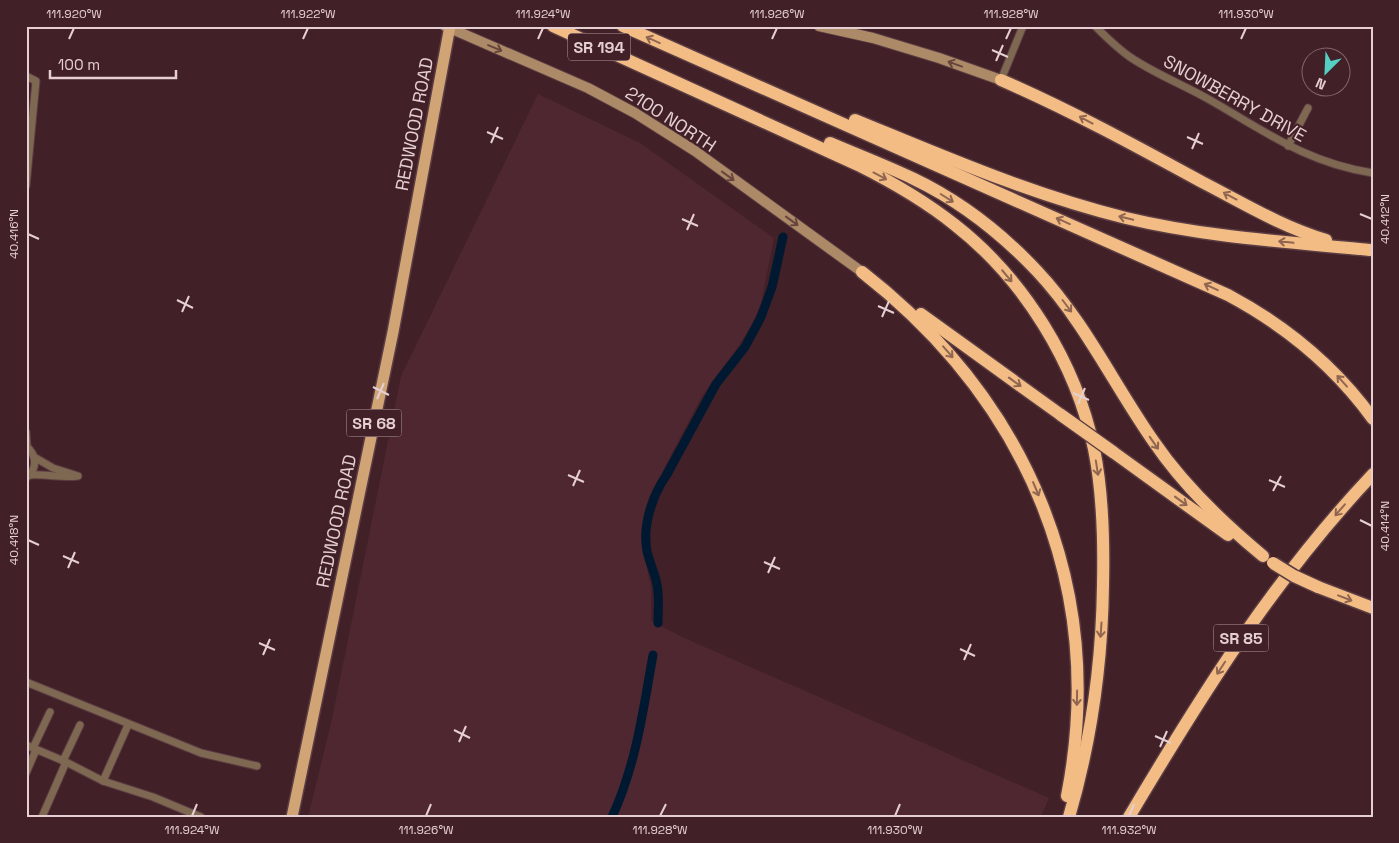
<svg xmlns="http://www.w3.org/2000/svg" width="1399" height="843" viewBox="0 0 1399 843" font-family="'Space Grotesk',sans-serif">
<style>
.built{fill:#4f2730}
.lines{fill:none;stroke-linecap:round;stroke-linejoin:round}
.canal{stroke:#001931;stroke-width:9}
.street-casing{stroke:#5b3c42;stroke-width:9}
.secondary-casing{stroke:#5b3c42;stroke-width:12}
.primary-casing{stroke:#5b3c42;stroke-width:14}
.highway-casing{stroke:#5b3c42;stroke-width:15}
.street{stroke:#7e6852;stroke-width:7}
.secondary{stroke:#ad8a67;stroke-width:10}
.primary{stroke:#d1a476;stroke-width:11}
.highway{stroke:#f2bc84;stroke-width:12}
.highway-bridge-casing{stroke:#5b3c42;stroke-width:15;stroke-linecap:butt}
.highway-bridge{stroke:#f2bc84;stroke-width:12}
.oneway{stroke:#916651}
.oneway2{stroke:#67453d}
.ticks{fill:none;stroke:#e5cfd2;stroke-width:2}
.labels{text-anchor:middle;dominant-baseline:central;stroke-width:4;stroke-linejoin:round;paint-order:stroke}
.shield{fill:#412027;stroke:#b49a9f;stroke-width:1}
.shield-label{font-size:16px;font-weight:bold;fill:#e5cfd2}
.street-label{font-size:18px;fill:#e5cfd2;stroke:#412027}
.neatline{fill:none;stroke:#e5cfd2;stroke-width:2}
.ticks-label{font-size:12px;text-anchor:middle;fill:#e5cfd2}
</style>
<rect width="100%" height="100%" fill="#412027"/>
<polygon class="built" points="538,94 640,143 774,238 761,304 751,326 737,348 702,396 649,497 644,513 641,538 651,588 651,621 682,637 1049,798 1041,817 308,817 332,719 401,376"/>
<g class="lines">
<g class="canal">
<path d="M658,623C658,609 660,594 656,580C653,568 646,555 646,543C644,521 654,493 666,476L716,384L745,347L761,317L772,287L783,237"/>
<path d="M612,817C636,765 643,711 653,655"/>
</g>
<defs>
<g id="street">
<path d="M1095,26C1106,37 1117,48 1130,57C1155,74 1184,85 1210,100C1266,132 1307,163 1373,173"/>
<polyline points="26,76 36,81 26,186"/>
<polyline points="1001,80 1023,26"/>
<polyline points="1288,146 1308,108"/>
<polyline points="26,432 27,447"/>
<path d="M26,446C37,455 38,469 26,478"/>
<polyline points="34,457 53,468 75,475"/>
<path d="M30,475C46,474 62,478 78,476"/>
<polyline points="26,682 201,753 257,766"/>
<polyline points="26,745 66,762 103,781 153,797 201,817"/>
<polyline points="33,748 50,712"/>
<polyline points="63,761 80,725"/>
<polyline points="26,773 36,750"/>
<polyline points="103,781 128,725"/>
<polyline points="42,817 66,762"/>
</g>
<g id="secondary">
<polyline points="445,26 588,88 635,113 695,151 862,272"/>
<polyline points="819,26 873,38 939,58 1001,80"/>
</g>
<polyline id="primary" points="292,817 393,332 450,26"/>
<g id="highway">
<path d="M553,26L858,165C892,182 925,201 955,225C1024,279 1076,363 1094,449C1103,493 1104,540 1103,585C1102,663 1091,742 1069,817"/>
<path d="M623,26L1228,295C1286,326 1334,365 1373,419"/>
<path d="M1001,80C1070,110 1136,146 1202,182C1243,203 1282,227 1326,240"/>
<path d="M855,120C943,156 1032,195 1126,218C1205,237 1288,242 1370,250"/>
<path d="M830,143C858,155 887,166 914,179C960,201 1002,234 1037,271C1085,322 1114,385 1154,442C1184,486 1222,522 1263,556"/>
<path d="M862,272C1027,401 1108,587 1067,796"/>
<polyline points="921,314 1061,415"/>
<polyline points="1113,452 1228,535"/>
<polyline points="1318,587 1373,608"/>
<path d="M1129,817C1202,694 1274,579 1373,474"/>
</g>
</defs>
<use href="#street" class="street-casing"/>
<use href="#secondary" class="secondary-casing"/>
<use href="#primary" class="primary-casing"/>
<use href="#highway" class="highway-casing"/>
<use href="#street" class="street"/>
<use href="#secondary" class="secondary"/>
<use href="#primary" class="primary"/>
<use href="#highway" class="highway"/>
<defs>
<g id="highway-bridge">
<polyline points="1061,415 1113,452"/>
<polyline points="1273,563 1294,576 1318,587"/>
</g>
</defs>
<use href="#highway-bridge" class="highway-bridge-casing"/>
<use href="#highway-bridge" class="highway-bridge"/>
</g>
<defs><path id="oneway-shaft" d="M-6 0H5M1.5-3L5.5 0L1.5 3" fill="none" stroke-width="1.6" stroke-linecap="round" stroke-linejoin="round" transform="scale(1.25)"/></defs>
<g class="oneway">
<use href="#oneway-shaft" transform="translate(653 40) rotate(-156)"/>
<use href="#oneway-shaft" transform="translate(1086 120) rotate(-152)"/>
<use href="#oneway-shaft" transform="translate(880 176) rotate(28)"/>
<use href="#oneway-shaft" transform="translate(1230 196) rotate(-152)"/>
<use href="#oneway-shaft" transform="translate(947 198) rotate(32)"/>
<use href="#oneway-shaft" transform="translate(1126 218) rotate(-167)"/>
<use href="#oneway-shaft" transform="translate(1063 221) rotate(-156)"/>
<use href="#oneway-shaft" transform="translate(1286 242) rotate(-174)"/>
<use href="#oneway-shaft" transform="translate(1007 276) rotate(50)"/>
<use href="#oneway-shaft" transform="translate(1211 287) rotate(-155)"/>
<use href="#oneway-shaft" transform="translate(1067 306) rotate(53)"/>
<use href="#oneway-shaft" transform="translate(948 352) rotate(49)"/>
<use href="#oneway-shaft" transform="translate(1342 381) rotate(-132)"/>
<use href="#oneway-shaft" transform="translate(1015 382) rotate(36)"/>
<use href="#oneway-shaft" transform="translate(1154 443) rotate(55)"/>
<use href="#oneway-shaft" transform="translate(1097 468) rotate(81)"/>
<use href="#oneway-shaft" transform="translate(1036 489) rotate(67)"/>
<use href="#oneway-shaft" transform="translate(1181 501) rotate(36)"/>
<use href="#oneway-shaft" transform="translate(1340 510) rotate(131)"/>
<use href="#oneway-shaft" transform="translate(1345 598) rotate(21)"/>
<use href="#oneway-shaft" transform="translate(1101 630) rotate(94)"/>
<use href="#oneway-shaft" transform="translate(1221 668) rotate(123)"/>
<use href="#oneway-shaft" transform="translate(1077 698) rotate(91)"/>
</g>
<g class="oneway2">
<use href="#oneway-shaft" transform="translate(495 48) rotate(23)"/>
<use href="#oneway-shaft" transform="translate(955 64) rotate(-160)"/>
<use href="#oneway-shaft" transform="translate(728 176) rotate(36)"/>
<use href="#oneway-shaft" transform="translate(792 221) rotate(36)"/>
</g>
<path class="ticks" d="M69,39L74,28M303,39L308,28M538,39L543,28M772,39L777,28M1006,39L1011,28M1241,39L1246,28M992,50L1008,57M996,61L1003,45M487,132L503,139M1187,137L1203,144M491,143L498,127M1192,149L1199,133M1360,214L1372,219M682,219L698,226M687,230L694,214M28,234L39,239M177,300L193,308M878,306L894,313M182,312L189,296M882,317L889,301M373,387L389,395M1073,393L1089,400M377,399L384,383M1078,404L1085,388M568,475L584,482M1269,480L1285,487M573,486L580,470M1273,491L1281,476M1360,520L1372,526M28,540L39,545M63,556L79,563M764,562L780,569M68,568L75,552M768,573L775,557M259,643L275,650M960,649L975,656M263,655L270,639M964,660L971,644M454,730L470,738M1155,736L1171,743M459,742L466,726M1160,747L1167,731M192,816L197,804M426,816L431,804M660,816L666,804M895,816L900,804M1129,816L1134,804"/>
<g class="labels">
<g class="shield">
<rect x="568" y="33.5" width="62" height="27" rx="4"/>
<rect x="346.5" y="409.5" width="55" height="27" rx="4"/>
<rect x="1213.5" y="624.5" width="55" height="27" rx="4"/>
</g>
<g class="shield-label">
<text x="599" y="47">SR 194</text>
<text x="374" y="423">SR 68</text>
<text x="1241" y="638">SR 85</text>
</g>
<g class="street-label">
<text transform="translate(1235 98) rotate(29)">SNOWBERRY DRIVE</text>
<text transform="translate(671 119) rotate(33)">2100 NORTH</text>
<text transform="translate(414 124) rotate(-79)">REDWOOD ROAD</text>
<text transform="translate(336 521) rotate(-78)">REDWOOD ROAD</text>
</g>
</g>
<rect width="1399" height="843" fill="none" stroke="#412027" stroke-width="55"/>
<g transform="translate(1326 72) rotate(204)"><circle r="24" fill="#412027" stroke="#83666b"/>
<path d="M0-4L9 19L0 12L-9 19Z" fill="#56cec3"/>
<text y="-8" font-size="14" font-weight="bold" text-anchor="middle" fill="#e5cfd2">N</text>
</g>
<path d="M50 70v8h126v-8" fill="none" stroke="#e5cfd2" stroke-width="2.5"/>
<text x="58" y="70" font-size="15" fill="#e5cfd2" stroke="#412027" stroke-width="4" paint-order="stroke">100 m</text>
<rect x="28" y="28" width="1344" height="788" class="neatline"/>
<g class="ticks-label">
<text x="74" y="18">111.920°W</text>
<text x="308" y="18">111.922°W</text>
<text x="543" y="18">111.924°W</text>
<text x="777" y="18">111.926°W</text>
<text x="1011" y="18">111.928°W</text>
<text x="1246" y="18">111.930°W</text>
<text transform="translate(1385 219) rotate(-90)" y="4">40.412°N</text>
<text transform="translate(14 234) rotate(-90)" y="4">40.416°N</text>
<text transform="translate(1385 526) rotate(-90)" y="4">40.414°N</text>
<text transform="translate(14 540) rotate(-90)" y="4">40.418°N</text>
<text x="192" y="834">111.924°W</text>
<text x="426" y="834">111.926°W</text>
<text x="660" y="834">111.928°W</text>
<text x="895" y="834">111.930°W</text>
<text x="1129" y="834">111.932°W</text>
</g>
</svg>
